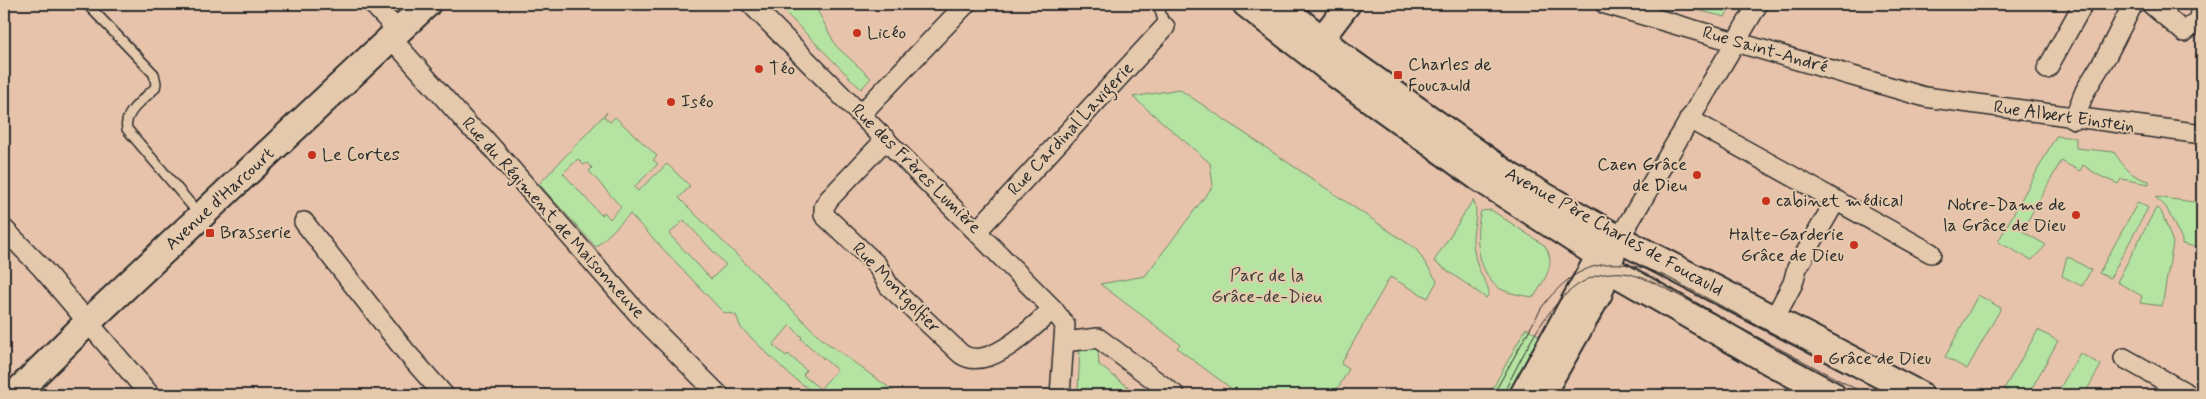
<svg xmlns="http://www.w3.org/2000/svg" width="2206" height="399" viewBox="0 0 2206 399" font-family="Mynerve,sans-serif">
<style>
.green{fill:#b5e4a2;stroke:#708866;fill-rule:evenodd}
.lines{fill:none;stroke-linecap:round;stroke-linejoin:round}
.service-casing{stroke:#2b2b2b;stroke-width:12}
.minor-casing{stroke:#2b2b2b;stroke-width:22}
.tertiary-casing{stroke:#2b2b2b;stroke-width:28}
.secondary-casing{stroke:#2b2b2b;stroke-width:30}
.service{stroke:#e5c9ac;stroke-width:9}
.minor{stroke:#e5c9ac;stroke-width:19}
.tertiary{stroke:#e5c9ac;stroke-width:24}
.secondary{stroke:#e5c9ac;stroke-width:26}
.tram{stroke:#2b2b2b;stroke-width:1}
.poi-dot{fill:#c8321e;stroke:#e5c9ac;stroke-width:2}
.labels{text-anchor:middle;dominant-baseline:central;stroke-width:4;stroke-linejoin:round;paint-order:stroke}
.poi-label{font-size:18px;fill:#2b2b2b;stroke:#e5c9ac;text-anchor:start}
.street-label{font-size:18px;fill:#2b2b2b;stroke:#e5c9ac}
.park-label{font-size:18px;fill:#393e37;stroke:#e5c9ac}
</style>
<rect width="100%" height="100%" fill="#e8c3ac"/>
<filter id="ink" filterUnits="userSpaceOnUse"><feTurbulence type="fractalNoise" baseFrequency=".02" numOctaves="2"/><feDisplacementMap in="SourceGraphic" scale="10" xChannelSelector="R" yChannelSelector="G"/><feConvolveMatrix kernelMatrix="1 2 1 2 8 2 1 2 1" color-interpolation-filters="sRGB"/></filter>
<g filter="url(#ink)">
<g class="green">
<polygon points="777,4 814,4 836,46 871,78 861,89"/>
<polygon points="1674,4 1732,4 1725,17"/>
<polygon points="1179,89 1416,249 1437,281 1428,298 1390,277 1341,364 1349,369 1334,395 1240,395 1177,348 1180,344 1100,284 1145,276 1213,186 1210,163 1133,97"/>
<path d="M607,112L604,117L610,122L615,117L657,156L653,160L658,164L634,187L638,191L667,164L690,186L679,198L691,210L823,340L899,395H817L791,376L741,328L736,315L723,312L630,214L596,247L539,184ZM578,159L584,165L587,163L592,168L589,171L621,207L610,219L604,212L601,215L563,173ZM684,220L726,265L711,279L669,234ZM790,325L802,337L801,339L837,370L820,389L803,375L806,370L788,354L786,356L773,345Z"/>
<path d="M2056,136L2076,138V148L2114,152C2124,167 2131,177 2149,181V184L2121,179L2118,184L2098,175L2083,165L2080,171L2061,161L2022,231L2046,245L2032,260L1998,242Z"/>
<polygon points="2155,197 2202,203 2202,248 2182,244 2182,240 2166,207"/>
<path d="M1473,200C1480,214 1472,227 1473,242C1474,253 1476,265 1482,276C1485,282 1488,285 1489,293L1486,298L1434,261Z"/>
<polygon points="2138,202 2148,208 2110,278 2099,273"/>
<polygon points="2156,208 2161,211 2173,243 2162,306 2140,303 2142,296 2117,282"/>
<path d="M1491,210L1544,245C1558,263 1544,280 1534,297C1524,296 1506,293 1497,287C1477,270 1474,234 1481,211Z"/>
<polygon points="2067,256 2091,270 2082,286 2062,276"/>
<polygon points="1978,295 2001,308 1967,369 1945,357"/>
<polygon points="1526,328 1540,336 1507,395 1489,395"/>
<polygon points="2038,330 2058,341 2028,395 2016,395 2004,389"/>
<polygon points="1080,348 1098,348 1099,365 1139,395 1082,395 1078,392"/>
<polygon points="2080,353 2101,365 2084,395 2056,395"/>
</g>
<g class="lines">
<defs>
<g id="service">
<path d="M87,4L154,74L156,83L155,88C144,99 123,113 127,129L199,214"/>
<polyline points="1158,4 1165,27"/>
</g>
<g id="minor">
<polyline points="373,4 398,31"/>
<polyline points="751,4 1053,309 1065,325 1060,395"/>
<polyline points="1605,4 1925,97 2202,134"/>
<polyline points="2151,4 2184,32 2198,21 2202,4"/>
<polyline points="391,38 470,127 481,135 640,316 719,395"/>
<polyline points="2047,69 2083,4"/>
<polyline points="861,114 966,4"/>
<polyline points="1689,119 1931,253"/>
<polyline points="2074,119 2085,91 2107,55 2133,4"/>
<path d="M886,139L829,199L824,207V215L877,265L889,286L961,354C988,373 1033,327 1053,309"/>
<polyline points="304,222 406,352 444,395"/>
<polyline points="4,229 41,267 150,395"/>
<polyline points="977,231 1165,27"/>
<polyline points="1619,239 1758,4"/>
<polyline points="1774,319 1793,283 1797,268 1836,200"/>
<polyline points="1064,342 1098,338 1175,395"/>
<polyline points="2124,358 2190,395"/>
</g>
<g id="tertiary">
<polyline points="1310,54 1348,4"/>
<polyline points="1522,395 1592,268 1600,256 1614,244"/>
<polyline points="1542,395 1600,293 1614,250"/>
</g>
<g id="secondary">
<polyline points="1246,4 1337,75 1478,177 1600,256 1607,268 1769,361 1832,395"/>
<polyline points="1278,4 1347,60 1511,177 1619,239 1920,395"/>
<polyline points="14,395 88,322 427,4"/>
</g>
</defs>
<use href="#service" class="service-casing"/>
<use href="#minor" class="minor-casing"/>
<use href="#tertiary" class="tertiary-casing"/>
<use href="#secondary" class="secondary-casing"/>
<use href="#service" class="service"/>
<use href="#minor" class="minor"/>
<use href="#tertiary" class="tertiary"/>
<use href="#secondary" class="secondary"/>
<g class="tram">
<path d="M1493,395L1542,307C1578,259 1615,254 1667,277L1889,395"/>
<path d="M1502,395C1528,349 1558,267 1624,273C1638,275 1650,281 1663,287L1867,395"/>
</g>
</g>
</g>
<g class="poi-dot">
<circle cx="857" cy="33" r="5"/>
<circle cx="759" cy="69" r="5"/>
<rect x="1393" y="70" width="10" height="10" rx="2.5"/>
<circle cx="671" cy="102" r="5"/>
<circle cx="312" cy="155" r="5"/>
<circle cx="1697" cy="175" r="5"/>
<circle cx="1766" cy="201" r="5"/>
<circle cx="2076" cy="215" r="5"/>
<rect x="205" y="228" width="10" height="10" rx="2.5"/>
<circle cx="1854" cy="245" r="5"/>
<rect x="1813" y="354" width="10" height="10" rx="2.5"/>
</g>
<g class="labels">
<g class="poi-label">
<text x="867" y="33">Licéo</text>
<text x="1408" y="65">Charles de<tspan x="1408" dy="21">Foucauld</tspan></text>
<text x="769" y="69">Téo</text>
<text x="681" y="102">Iséo</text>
<text x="322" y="155">Le Cortes</text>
<text x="1687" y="165" text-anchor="end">Caen Grâce<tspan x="1687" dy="21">de Dieu</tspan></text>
<text x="1776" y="201">cabinet médical</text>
<text x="2066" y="205" text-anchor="end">Notre-Dame de<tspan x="2066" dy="21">la Grâce de Dieu</tspan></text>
<text x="220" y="233">Brasserie</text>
<text x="1844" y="235" text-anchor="end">Halte-Garderie<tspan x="1844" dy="21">Grâce de Dieu</tspan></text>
<text x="1828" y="359">Grâce de Dieu</text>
</g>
<g class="street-label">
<text transform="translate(1765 50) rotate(16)">Rue Saint-André</text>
<text transform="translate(2064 117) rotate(8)">Rue Albert Einstein</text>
<text transform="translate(1071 129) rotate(-47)">Rue Cardinal Lavigerie</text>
<text transform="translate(916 169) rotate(45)">Rue des Frères Lumière</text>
<text transform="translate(220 199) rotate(-43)">Avenue d'Harcourt</text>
<text transform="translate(553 218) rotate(48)">Rue du Régiment de Maisonneuve</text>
<text transform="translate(1614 232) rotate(29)">Avenue Père Charles de Foucauld</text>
<text transform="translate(896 288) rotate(46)">Rue Montgolfier</text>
</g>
<g class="park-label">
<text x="1267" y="276">Parc de la<tspan x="1267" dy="21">Grâce-de-Dieu</tspan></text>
</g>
</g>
<rect width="2206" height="399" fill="none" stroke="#e5c9ac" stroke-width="20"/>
<rect x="10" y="10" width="2186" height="379" fill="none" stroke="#2b2b2b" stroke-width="2" filter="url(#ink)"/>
</svg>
